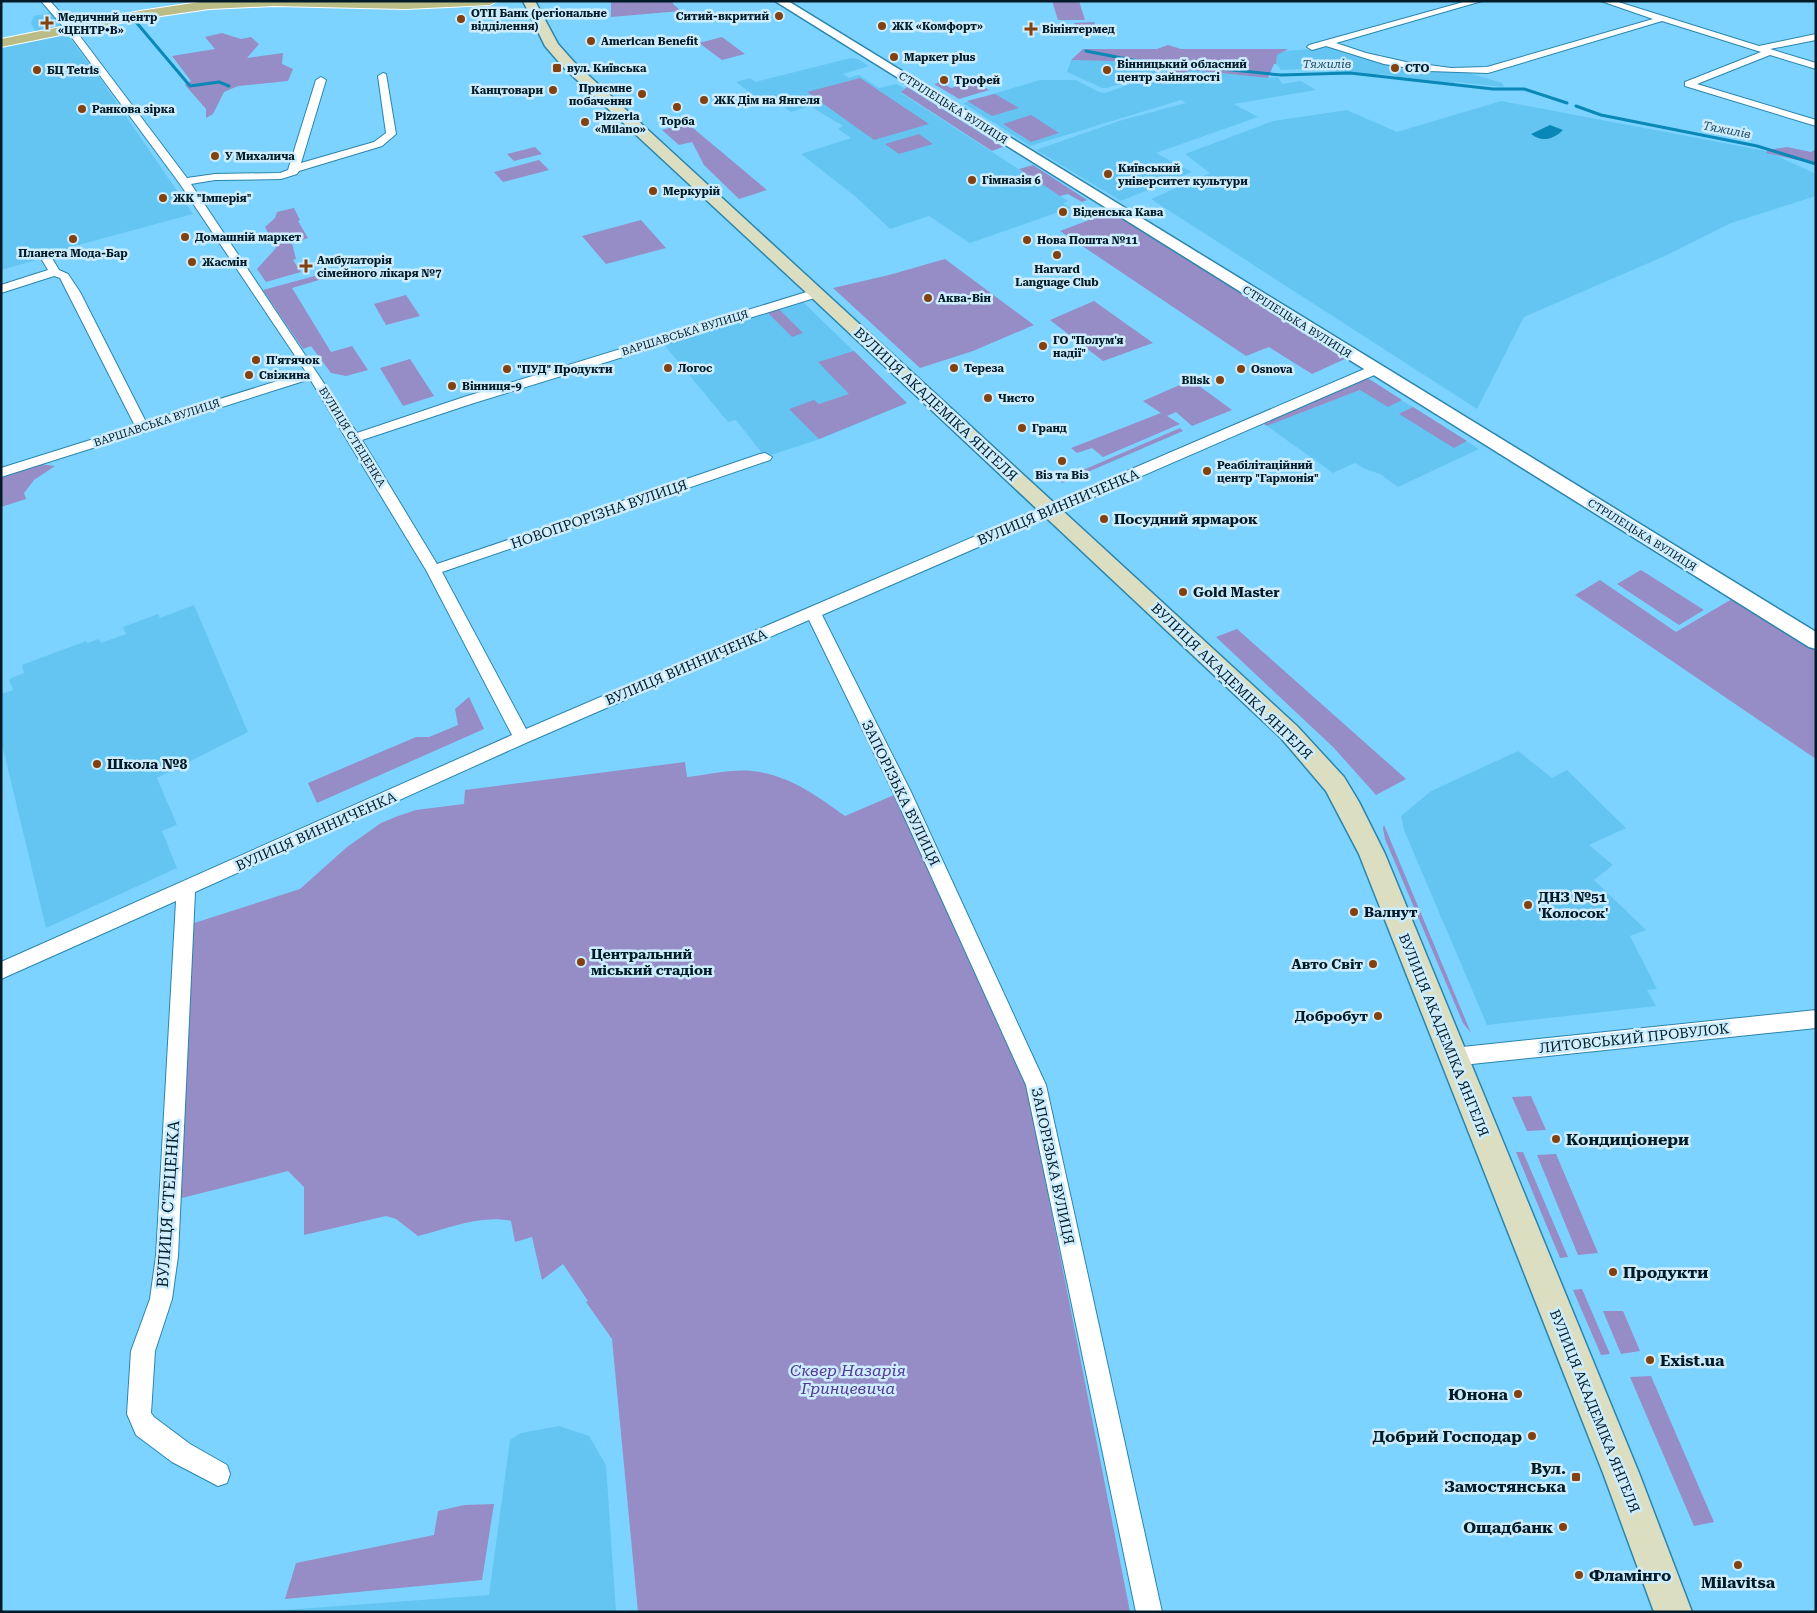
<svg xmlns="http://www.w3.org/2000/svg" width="1817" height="1613" viewBox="0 0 1817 1613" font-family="'Roboto Serif',serif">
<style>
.built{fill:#64c5f3}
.green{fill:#968cc6}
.water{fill:#0988b7}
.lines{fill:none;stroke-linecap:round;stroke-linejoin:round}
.stream{stroke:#0988b7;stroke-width:3}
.minor-casing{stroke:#2985ae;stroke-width:2}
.tertiary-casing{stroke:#2985ae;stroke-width:3}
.secondary-casing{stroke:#2985ae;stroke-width:3}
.primary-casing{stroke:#fff;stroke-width:2}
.minor{fill:#fff;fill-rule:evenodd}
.tertiary{fill:#fff;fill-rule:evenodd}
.secondary{fill:#dcdec2;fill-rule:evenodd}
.primary{fill:#b9bc85;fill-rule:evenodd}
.poi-dot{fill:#83410f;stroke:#cdedff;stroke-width:2}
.labels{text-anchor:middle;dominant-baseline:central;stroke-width:5;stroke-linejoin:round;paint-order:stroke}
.far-poi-label{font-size:11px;font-weight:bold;fill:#001b27;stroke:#cdedff;text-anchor:start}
.far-street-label{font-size:11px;fill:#001b27;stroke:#cdedff}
.far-water-label{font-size:12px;font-style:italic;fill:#214c61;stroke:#cdedff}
.street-label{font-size:14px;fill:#001b27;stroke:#cdedff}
.poi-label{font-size:14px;font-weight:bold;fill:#001b27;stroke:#cdedff;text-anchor:start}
.near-poi-label{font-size:16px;font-weight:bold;fill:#001b27;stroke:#cdedff;text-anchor:start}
.near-street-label{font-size:16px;fill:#001b27;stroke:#cdedff}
.near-park-label{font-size:16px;font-style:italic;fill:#523796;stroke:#cdedff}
</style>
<rect width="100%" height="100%" fill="#7dd3ff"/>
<g class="built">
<polygon points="54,12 66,27 36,33 31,23 34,16"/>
<polygon points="61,35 69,37 99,77 193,214 67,248 68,251 1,270 1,47"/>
<polygon points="1331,44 1351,52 1453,71 1469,73 1502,83 1504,87 1455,82 1453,85 1436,84 1397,79 1396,76 1380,74 1379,76 1330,73 1327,68 1281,70 1276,64 1277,55 1284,51 1314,49"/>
<polygon points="851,58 858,59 869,66 843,74 849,78 859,75 879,88 896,84 904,88 901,93 1068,201 1063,203 1070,208 970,243 929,216 890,229 856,197 801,154 851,138 838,129 843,126 810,106 791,112 771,97 760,100 736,82 750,78 755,82"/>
<polygon points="1071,60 1141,62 1153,69 1167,69 1107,88 1102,88 1067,72"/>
<polygon points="1170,70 1180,74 1191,70 1268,78 1278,77 1282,84 1301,81 1316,90 1234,104 1258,117 1156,153 1192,172 1121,201 1036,150 1122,120 1186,103 1181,100 1030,146 963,103 1040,80 1076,80 1099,92 1105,93"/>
<polygon points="1501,101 1766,151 1816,174 1816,196 1731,223 1667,255 1524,317 1477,409 1151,199 1210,173 1185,154 1273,121 1347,110 1397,132"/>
<polygon points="799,298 907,403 823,438 765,457 736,420 728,422 661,341"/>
<polygon points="1376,384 1479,449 1398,487 1380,474 1365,469 1355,463 1333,473 1267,426"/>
<polygon points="194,605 248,732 157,778 177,825 162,831 177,868 46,928 1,740 1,694 13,690 9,679 24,673 22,665 86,641 87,643 99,639 101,643 126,634 123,627 158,614 160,618"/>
<polygon points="1518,751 1552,778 1567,770 1626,828 1589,845 1613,865 1594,880 1646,930 1630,936 1657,989 1647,990 1656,1006 1487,1025 1404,830 1401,816 1431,791"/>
<polygon points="559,1426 589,1436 606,1465 616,1612 257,1612 489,1595 510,1440 521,1433"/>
</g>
<g class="green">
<polygon points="673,1 673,4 681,11 611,17 611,2"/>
<polygon points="1052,1 1079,1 1085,20 1058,20"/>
<polygon points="1094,22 1100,35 1080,35 1074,23"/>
<polygon points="222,33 241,39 251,37 259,44 247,58 283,53 282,64 293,69 288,81 238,86 224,92 213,114 206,118 206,109 185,85 191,81 172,56 215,49 205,37"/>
<polygon points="722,37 745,54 722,60 699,43"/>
<path d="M1168,45L1181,49H1288L1277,55L1276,64H1274L1268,78L1191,70L1180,74C1168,68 1151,72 1141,62L1071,60L1083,49H1157Z"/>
<polygon points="860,78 929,124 874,140 807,92"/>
<polygon points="974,81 989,90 959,99 934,84 941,82 951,88"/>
<polygon points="907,87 1003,147 992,151 901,92"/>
<polygon points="994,94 995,94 1019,108 992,116 967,101"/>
<polygon points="1031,115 1059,133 1031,142 1003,124"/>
<polygon points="687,123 767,190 739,199 704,165 692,142 679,145 662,130"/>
<polygon points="919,134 933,144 899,154 885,144"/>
<polygon points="535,147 542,154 514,161 507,154"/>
<polygon points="1787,147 1811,152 1816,149 1816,164 1766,153 1768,150"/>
<polygon points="539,160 549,170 503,182 494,172"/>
<polygon points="1033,165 1087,200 1082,202 1068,194 1060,196 1019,169"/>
<polygon points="294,208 300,220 298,221 308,238 292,243 296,259 293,260 301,272 266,282 257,269 276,248 265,227 275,218 277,212"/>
<polygon points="1113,211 1345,359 1312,374 1269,347 1246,356 1060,231"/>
<polygon points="641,220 666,248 606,264 582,236"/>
<polygon points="945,259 1034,325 973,351 920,368 833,288 889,275"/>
<polygon points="333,271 336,275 292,288 331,352 352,346 368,370 346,376 331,373 311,346 303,349 263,290"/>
<polygon points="406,295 420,316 386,325 374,304"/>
<polygon points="1094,301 1153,343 1103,361 1050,320"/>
<polygon points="775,305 803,333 792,337 764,309"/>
<polygon points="854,351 907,403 819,439 789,409 814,400 819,404 849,394 818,362"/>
<polygon points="410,359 434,396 403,406 380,368"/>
<polygon points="1363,375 1402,400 1388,407 1360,390 1267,426 1258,420"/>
<polygon points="1191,380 1232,410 1192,426 1176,412 1167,416 1180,424 1103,457 1092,448 1077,453 1071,448 1161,413 1143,401"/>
<polygon points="1413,407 1467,441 1454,448 1399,414"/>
<polygon points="1180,428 1183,431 1062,483 1060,480"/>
<polygon points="39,464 55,466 34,480 24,493 26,499 1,507 1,477"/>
<polygon points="1641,570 1704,610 1679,625 1617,584"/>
<polygon points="1600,580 1676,632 1732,599 1816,651 1816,759 1575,595"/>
<polygon points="1237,629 1406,779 1376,795 1334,748 1216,637"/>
<polygon points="469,697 484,729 317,803 308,783 416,737 429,737 458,725 455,709"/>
<path d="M685,762L687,777C708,775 731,769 752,771C787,774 818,796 845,816L894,795L1027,1087L1130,1612H638L612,1339L586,1302L588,1301L563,1264L542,1280L532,1237L515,1242L511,1221C482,1214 446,1229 418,1236L396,1219L386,1216L304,1235V1187L288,1171L178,1199L191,924L300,889L347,847L381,823L398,816L416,810L464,804L465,790Z"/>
<polygon points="1384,825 1471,1033 1463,1023 1385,839 1383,828"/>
<polygon points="1531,1096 1546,1130 1527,1131 1512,1097"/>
<polygon points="1516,1152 1523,1152 1568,1257 1560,1258"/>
<polygon points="1556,1154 1598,1253 1578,1255 1537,1155"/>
<polygon points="1582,1289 1610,1354 1601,1355 1573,1290"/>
<polygon points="1603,1311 1623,1311 1640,1351 1621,1354"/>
<polygon points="1651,1376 1714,1522 1694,1526 1630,1377"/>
<polygon points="494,1504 482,1580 285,1599 296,1563 434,1535 438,1511 464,1505"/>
</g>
<path class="water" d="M1550,125L1563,130C1554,139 1542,143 1531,134Z"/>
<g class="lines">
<g class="stream">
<polyline points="136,22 190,86 219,82 229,86"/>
<polyline points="1086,51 1132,60 1281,75 1350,73 1493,89 1524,89 1567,103"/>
<polyline points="1576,106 1601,115 1757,146 1816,164"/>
</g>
<defs>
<g id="minor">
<polygon points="41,1 50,1 73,27 187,178 215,174 280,173 288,170 316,80 321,77 326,80 301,163 374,142 386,133 378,76 383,73 386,74 396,134 382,146 299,171 297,174 281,179 215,180 191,184 357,433 464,397 813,290 821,290 823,293 821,296 474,403 362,440 437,564 760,454 765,453 772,457 770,460 442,572 526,729 1369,367 1379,367 1380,370 1379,373 822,615 911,792 1046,1085 1162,1612 1136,1612 1026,1085 893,792 809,620 528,742 195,892 178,1256 172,1299 155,1351 151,1413 154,1417 190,1444 227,1465 230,1474 227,1483 218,1486 172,1462 136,1435 127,1414 131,1351 150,1299 156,1256 176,901 1,979 1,962 512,735 426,570 310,379 1,477 1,468 135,426 60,278 54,276 1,293 1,285 48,270 42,260 44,258 52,258 59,270 68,274 80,292 146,422 306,372 180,184 67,31"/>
<polygon points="1467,1 1482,1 1336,43 1366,53 1406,62 1451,68 1487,67 1653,19 1601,1 1615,1 1759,46 1816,34 1816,40 1770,49 1816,63 1816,69 1770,55 1697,84 1816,120 1816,126 1685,86 1685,82 1761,52 1662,21 1488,73 1429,71 1384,64 1326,46 1312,50 1307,47 1309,45"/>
<polygon points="1816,1010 1816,1028 1453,1066 1446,1063 1443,1057 1446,1051 1453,1048"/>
</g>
<polygon id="tertiary" points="775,1 788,1 1816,632 1816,649 1809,647"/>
<polygon id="secondary" points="523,1 535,1 558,44 574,62 1297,726 1344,777 1359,802 1385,854 1639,1473 1692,1612 1654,1612 1603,1473 1359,854 1326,791 1281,738 811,297 564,68 545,46"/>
<polygon id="primary" points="206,1 497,1 490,5 406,9 274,6 209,9 140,19 1,47 1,39 140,11"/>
</defs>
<use href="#minor" class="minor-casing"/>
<use href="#tertiary" class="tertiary-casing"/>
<use href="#secondary" class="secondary-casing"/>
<use href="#primary" class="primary-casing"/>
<use href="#minor" class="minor"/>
<use href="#tertiary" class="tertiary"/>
<use href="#secondary" class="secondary"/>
<use href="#primary" class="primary"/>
</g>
<g class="poi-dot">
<circle cx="779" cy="16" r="5"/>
<circle cx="461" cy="19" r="5"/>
<path d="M44.5 15.5h5v5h5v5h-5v5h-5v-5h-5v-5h5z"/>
<circle cx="882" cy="26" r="5"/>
<path d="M1028.5 21.5h5v5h5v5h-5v5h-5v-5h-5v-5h5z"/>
<circle cx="591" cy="41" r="5"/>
<circle cx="894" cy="57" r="5"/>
<rect x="552" y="63" width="10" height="10" rx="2.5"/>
<circle cx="1395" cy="68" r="5"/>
<circle cx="37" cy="70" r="5"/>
<circle cx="1107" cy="70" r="5"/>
<circle cx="944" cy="80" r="5"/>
<circle cx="553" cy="90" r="5"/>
<circle cx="642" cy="94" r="5"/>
<circle cx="704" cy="100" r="5"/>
<circle cx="677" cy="107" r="5"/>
<circle cx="82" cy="109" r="5"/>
<circle cx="585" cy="122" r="5"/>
<circle cx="215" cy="156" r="5"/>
<circle cx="1108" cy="174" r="5"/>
<circle cx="972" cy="180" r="5"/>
<circle cx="653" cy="191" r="5"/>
<circle cx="163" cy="198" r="5"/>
<circle cx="1063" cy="212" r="5"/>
<circle cx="185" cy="237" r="5"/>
<circle cx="73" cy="239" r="5"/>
<circle cx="1027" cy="240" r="5"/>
<circle cx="1057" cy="255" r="5"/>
<circle cx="192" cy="262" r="5"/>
<path d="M303.5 258.5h5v5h5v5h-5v5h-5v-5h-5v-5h5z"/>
<circle cx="928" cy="298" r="5"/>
<circle cx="1043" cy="346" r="5"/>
<circle cx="256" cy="360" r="5"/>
<circle cx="668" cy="368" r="5"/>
<circle cx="954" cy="368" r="5"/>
<circle cx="507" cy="369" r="5"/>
<circle cx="1241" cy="369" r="5"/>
<circle cx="249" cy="375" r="5"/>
<circle cx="1220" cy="380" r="5"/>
<circle cx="452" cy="386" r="5"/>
<circle cx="988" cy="398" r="5"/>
<circle cx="1022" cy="428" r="5"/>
<circle cx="1062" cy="461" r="5"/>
<circle cx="1207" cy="471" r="5"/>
<circle cx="1104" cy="519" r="5"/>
<circle cx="1183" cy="592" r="5"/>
<circle cx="97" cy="764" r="5"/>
<circle cx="1528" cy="905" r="5"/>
<circle cx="1354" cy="912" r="5"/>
<circle cx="581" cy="962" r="5"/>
<circle cx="1373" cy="964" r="5"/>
<circle cx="1378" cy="1016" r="5"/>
<circle cx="1556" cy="1139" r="5"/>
<circle cx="1613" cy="1272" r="5"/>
<circle cx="1650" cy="1360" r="5"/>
<circle cx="1518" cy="1394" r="5"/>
<circle cx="1532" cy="1436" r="5"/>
<rect x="1571" y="1472" width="10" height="10" rx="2.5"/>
<circle cx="1563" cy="1527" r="5"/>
<circle cx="1738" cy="1565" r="5"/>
<circle cx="1579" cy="1575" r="5"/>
</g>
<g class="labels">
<g class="far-poi-label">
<text x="471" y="13">ОТП Банк (регіональне<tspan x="471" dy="13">відділення)</tspan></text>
<text x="769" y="16" text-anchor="end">Ситий-вкритий</text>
<text x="58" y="17">Медичний центр<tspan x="58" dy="13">«ЦЕНТР•В»</tspan></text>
<text x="892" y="26">ЖК «Комфорт»</text>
<text x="1042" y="29">Вінінтермед</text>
<text x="601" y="41">American Benefit</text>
<text x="904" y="57">Маркет plus</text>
<text x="1117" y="64">Вінницький обласний<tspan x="1117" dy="13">центр зайнятості</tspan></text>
<text x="567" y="68">вул. Київська</text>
<text x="1405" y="68">СТО</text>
<text x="47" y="70">БЦ Tetris</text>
<text x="954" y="80">Трофей</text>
<text x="632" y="88" text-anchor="end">Приємне<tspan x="632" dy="13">побачення</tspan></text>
<text x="543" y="90" text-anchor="end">Канцтовари</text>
<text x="714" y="100">ЖК Дім на Янгеля</text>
<text x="92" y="109">Ранкова зірка</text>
<text x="595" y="116">Pizzeria<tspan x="595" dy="13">«Milano»</tspan></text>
<text x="677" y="121" text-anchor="middle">Торба</text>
<text x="225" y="156">У Михалича</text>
<text x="1118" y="168">Київський<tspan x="1118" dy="13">університет культури</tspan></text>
<text x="982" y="180">Гімназія 6</text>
<text x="663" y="191">Меркурій</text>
<text x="173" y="198">ЖК "Імперія"</text>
<text x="1073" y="212">Віденська Кава</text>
<text x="195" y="237">Домашній маркет</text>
<text x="1037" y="240">Нова Пошта №11</text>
<text x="73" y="253" text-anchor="middle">Планета Мода-Бар</text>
<text x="317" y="260">Амбулаторія<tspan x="317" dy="13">сімейного лікаря №7</tspan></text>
<text x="202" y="262">Жасмін</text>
<text x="1057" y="269" text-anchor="middle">Harvard<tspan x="1057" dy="13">Language Club</tspan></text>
<text x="938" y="298">Аква-Він</text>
<text x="1053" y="340">ГО "Полум'я<tspan x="1053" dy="13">надії"</tspan></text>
<text x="266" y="360">П'ятячок</text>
<text x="678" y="368">Логос</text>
<text x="964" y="368">Тереза</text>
<text x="517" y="369">"ПУД" Продукти</text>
<text x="1251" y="369">Osnova</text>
<text x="259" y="375">Свіжина</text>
<text x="1210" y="380" text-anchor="end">Blisk</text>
<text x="462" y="386">Вінниця-9</text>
<text x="998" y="398">Чисто</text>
<text x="1032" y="428">Гранд</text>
<text x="1217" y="465">Реабілітаційний<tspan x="1217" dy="13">центр "Гармонія"</tspan></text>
<text x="1062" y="475" text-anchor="middle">Віз та Віз</text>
</g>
<g class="far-street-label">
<text transform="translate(953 108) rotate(32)">СТРІЛЕЦЬКА ВУЛИЦЯ</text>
<text transform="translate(1297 322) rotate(32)">СТРІЛЕЦЬКА ВУЛИЦЯ</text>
<text transform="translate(685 333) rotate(-17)">ВАРШАВСЬКА ВУЛИЦЯ</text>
<text transform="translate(157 423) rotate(-18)">ВАРШАВСЬКА ВУЛИЦЯ</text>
<text transform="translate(352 437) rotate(58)">ВУЛИЦЯ СТЕЦЕНКА</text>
<text transform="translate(1642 535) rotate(32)">СТРІЛЕЦЬКА ВУЛИЦЯ</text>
</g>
<g class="far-water-label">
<text x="1327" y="64">Тяжилів</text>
<text transform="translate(1727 130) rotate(11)">Тяжилів</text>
</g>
<g class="street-label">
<text transform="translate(936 404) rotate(43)">ВУЛИЦЯ АКАДЕМІКА ЯНГЕЛЯ</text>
<text transform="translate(1058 507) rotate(-23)">ВУЛИЦЯ ВИННИЧЕНКА</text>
<text transform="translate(599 514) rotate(-19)">НОВОПРОРІЗНА ВУЛИЦЯ</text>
<text transform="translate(686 667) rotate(-23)">ВУЛИЦЯ ВИННИЧЕНКА</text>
<text transform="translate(1232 681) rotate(44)">ВУЛИЦЯ АКАДЕМІКА ЯНГЕЛЯ</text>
<text transform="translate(901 793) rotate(64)">ЗАПОРІЗЬКА ВУЛИЦЯ</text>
<text transform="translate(316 831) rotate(-24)">ВУЛИЦЯ ВИННИЧЕНКА</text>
<text transform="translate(1444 1035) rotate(68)">ВУЛИЦЯ АКАДЕМІКА ЯНГЕЛЯ</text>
<text transform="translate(1634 1038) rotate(-6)">ЛИТОВСЬКИЙ ПРОВУЛОК</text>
<text transform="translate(1053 1166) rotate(78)">ЗАПОРІЗЬКА ВУЛИЦЯ</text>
<text transform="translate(1595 1411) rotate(68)">ВУЛИЦЯ АКАДЕМІКА ЯНГЕЛЯ</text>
</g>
<g class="poi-label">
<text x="1114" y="519">Посудний ярмарок</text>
<text x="1193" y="592">Gold Master</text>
<text x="107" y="764">Школа №8</text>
<text x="1538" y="897">ДНЗ №51<tspan x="1538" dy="16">'Колосок'</tspan></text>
<text x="1364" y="912">Валнут</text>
<text x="591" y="954">Центральний<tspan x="591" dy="16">міський стадіон</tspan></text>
<text x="1363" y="964" text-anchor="end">Авто Світ</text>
<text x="1368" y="1016" text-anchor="end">Добробут</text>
</g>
<g class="near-poi-label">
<text x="1566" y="1139">Кондиціонери</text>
<text x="1623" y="1272">Продукти</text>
<text x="1660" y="1360">Exist.ua</text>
<text x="1508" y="1394" text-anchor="end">Юнона</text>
<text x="1522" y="1436" text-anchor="end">Добрий Господар</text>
<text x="1566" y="1468" text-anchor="end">Вул.<tspan x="1566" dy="18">Замостянська</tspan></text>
<text x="1553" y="1527" text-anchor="end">Ощадбанк</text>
<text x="1589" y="1575">Фламінго</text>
<text x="1738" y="1582" text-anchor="middle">Milavitsa</text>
</g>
<g class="near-street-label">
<text transform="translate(168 1204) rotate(-86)">ВУЛИЦЯ СТЕЦЕНКА</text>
</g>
<g class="near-park-label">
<text x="848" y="1370">Сквер Назарія<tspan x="848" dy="18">Гринцевича</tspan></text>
</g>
</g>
<rect width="1817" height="1613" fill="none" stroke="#001b27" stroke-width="5"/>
</svg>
